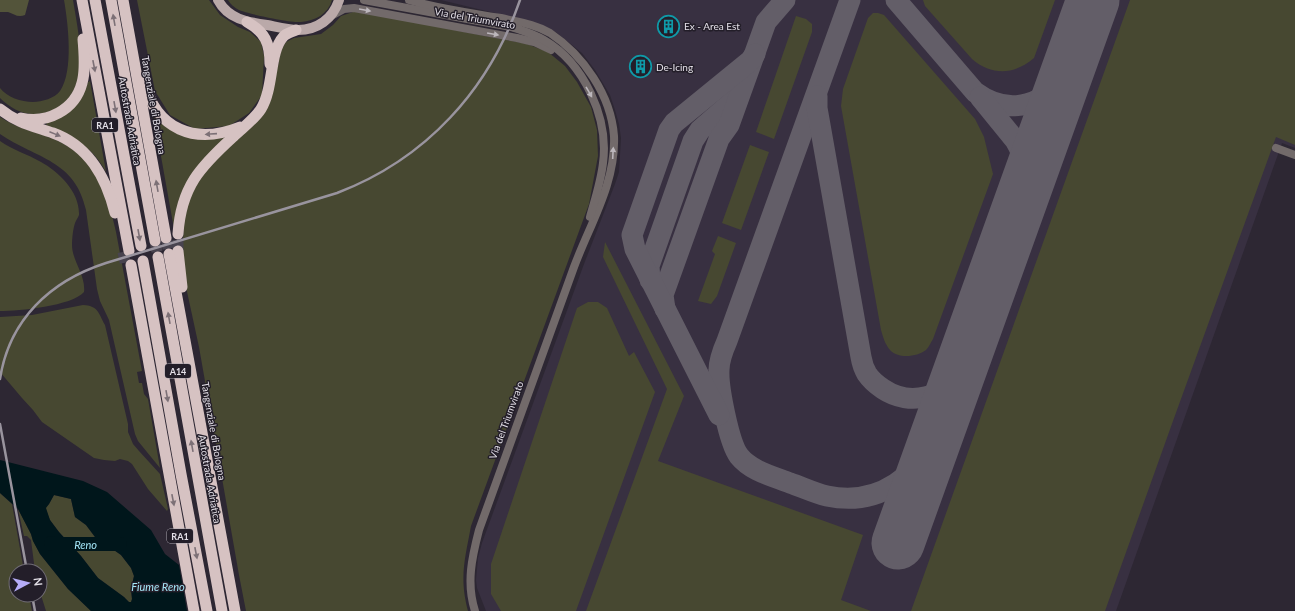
<svg xmlns="http://www.w3.org/2000/svg" width="1295" height="611" viewBox="0 0 1295 611" font-family="Lato,sans-serif">
<style>
.built{fill:#383041}
.green{fill:#474831}
.forest{fill:#53543a}
.water{fill:#00161b;fill-rule:evenodd}
.lines{fill:none;stroke-linecap:round;stroke-linejoin:round}
.river{stroke:#00161b;stroke-width:14}
.taxiway{stroke:#635e68;stroke-width:21}
.runway{stroke:#635e68;stroke-width:53}
.highway-tunnel{stroke:#48434e;stroke-width:11;stroke-dasharray:11 5.5;stroke-linecap:butt}
.minor{stroke:#726a6a;stroke-width:8}
.major{stroke:#baa9a9;stroke-width:10}
.highway{stroke:#d6c2c2;stroke-width:11}
.rail{stroke:#99949e;stroke-width:2.5}
.oneway{fill:#bcb7bc}
.oneway2{fill:#7c7076}
.labels{text-anchor:middle;dominant-baseline:central;stroke-width:3;stroke-linejoin:round;paint-order:stroke}
.shield{fill:#231e29;stroke:#aaa6af;stroke-width:1}
.shield-label{font-size:9px;font-weight:bold;fill:#e4e0e8}
.street-label{font-size:10px;fill:#e4e0e8;stroke:#231e29}
.poi-label{font-size:10px;fill:#e4e0e8;stroke:#231e29;text-anchor:start}
.water-label{font-size:11px;font-style:italic;fill:#a4e6f7;stroke:#231e29}
</style>
<rect width="100%" height="100%" fill="#2d2733"/>
<polygon class="built" points="441,0 1295,0 1295,148 1282,143 1116,611 486,611 477,588 476,580 478,558 482,543 584,264 615,184 619,172 621,138 619,124 615,110 610,95 595,70 582,53 557,33 528,21"/>
<g class="green">
<path d="M64,0H73C79,37 95,101 44,113C27,117 12,110 0,98V88C7,97 21,102 33,102C42,102 55,98 60,91C74,71 68,23 64,0Z"/>
<polygon points="137,0 209,0 220,15 238,27 250,32 261,42 264,56 262,95 249,113 229,126 195,129 170,115 155,91"/>
<path d="M228,0H332C328,14 315,21 301,22C292,23 248,14 239,10C234,7 231,5 228,0Z"/>
<path d="M923,0H1055L1034,58C1014,75 992,76 972,59L925,6Z"/>
<polygon points="1130,0 1295,0 1295,145 1276,137 1173,421 1105,611 911,611"/>
<path d="M356,11L527,44L548,52L565,66L577,82L591,107L597,130L598,156L589,204L471,526C465,559 459,577 468,611H246L239,575L199,347L186,287L182,251L185,214L192,191L205,170L251,125L278,66L281,50L286,42L294,38L321,34L333,25L341,16Z"/>
<path d="M873,13H878L884,15L975,119L984,137L993,174L933,339C931,342 929,347 926,350C917,357 898,359 890,350C885,344 883,337 881,330L841,106L843,89L868,18Z"/>
<polygon points="796,16 806,19 812,24 812,32 774,139 756,132"/>
<path d="M90,81L106,172C92,145 71,137 46,125L47,123C69,114 80,104 88,82Z"/>
<path d="M0,117C16,128 34,131 51,138C94,154 107,191 116,232L142,371L137,372L139,383H142L144,394L148,399L160,468L138,441L135,434L109,320L100,301L97,289L86,210C75,160 37,159 0,134Z"/>
<polygon points="154,117 178,134 228,137 195,169 174,229"/>
<path d="M0,141C13,150 27,154 41,162C59,172 80,192 79,215C78,218 76,220 75,223C73,229 72,238 72,245C72,261 86,275 84,292C72,306 19,311 0,311Z"/>
<polygon points="750,145 769,152 741,230 722,223"/>
<polygon points="718,236 736,243 717,296 711,304 698,301 715,254 712,251"/>
<polygon points="605,242 684,396 658,461 863,535 841,600 871,611 586,611 667,389 603,257"/>
<polygon points="588,302 598,302 607,308 629,356 634,352 655,392 576,611 501,611 491,594 491,564 577,308"/>
<path d="M83,305C98,306 98,312 105,325L128,424V432L133,444L139,451L160,474L168,509L167,511L148,489L132,464L128,461L120,459L115,461L104,460L94,458L42,422L33,410L22,398L0,372V317L32,315Z"/>
<polygon points="0,493 12,504 24,571 16,571 16,595 29,595 32,611 0,611"/>
<polygon points="54,495 71,499 75,517 86,525 98,541 102,544 111,548 121,555 131,568 134,576 131,589 132,599 131,603 129,602 124,597 98,578 81,556 59,532 50,520 45,508 49,504"/>
<polygon points="18,509 31,534 33,541 40,554 68,589 91,611 46,611 40,592 40,571 35,571 31,540 27,536 24,536"/>
</g>
<path class="forest" d="M0,0H29L25,15C18,18 14,14 8,12C5,12 3,12 0,12Z"/>
<path class="water" d="M0,460L83,481L107,492L151,530L165,554L179,565L187,611H91L68,589L40,554L33,541L31,534L18,509L0,493ZM54,495L71,499L75,517L86,525L98,541L102,544L111,548L121,555L131,568L134,576L131,589L132,599L131,602H129L124,597L98,578L81,556L59,532L50,520L46,508L49,504Z"/>
<g class="lines">
<path class="river" id="s1" d="M51,543L52,544H120"/>
<g class="taxiway">
<path d="M850,0L727,341C723,350 719,360 719,370C718,387 729,443 739,456C751,471 772,476 790,483C802,487 814,493 827,496C875,506 909,482 934,443"/>
<path d="M896,0L975,92C1010,118 1049,105 1068,69"/>
<path d="M817,96V108L861,357C862,363 864,369 867,374C871,380 877,385 883,389C910,407 946,398 960,369"/>
<path d="M980,97L1015,140C1025,157 1028,172 1024,192"/>
<polyline points="650,280 649,266 693,141 700,130 739,96"/>
<polyline points="665,309 663,295 719,139 729,125 766,22 785,0"/>
<polyline points="719,415 635,249 632,235 669,130 674,123 750,61 755,54"/>
</g>
<polyline class="runway" points="898,543 1093,0"/>
<g class="highway-tunnel">
<polyline points="166,238 169,254"/>
<polyline points="155,241 158,257"/>
<polyline points="178,251 178,234"/>
<polyline points="123,252 126,267"/>
</g>
<g class="minor">
<polyline points="364,0 516,28"/>
<path d="M409,0C439,9 471,13 501,18C518,22 535,24 550,33C583,55 611,95 614,136C616,183 590,224 574,267C542,354 511,442 479,530C472,557 466,583 475,611"/>
<polyline points="331,16 344,9 354,8 517,38 534,42 551,50"/>
<path d="M512,27C523,31 534,34 544,40C584,63 609,118 603,163C601,181 595,199 590,217"/>
<polyline points="1276,148 1295,155"/>
</g>
<path class="major" d="M218,0C228,19 247,22 267,25C277,27 288,30 298,30C317,30 333,19 339,0"/>
<g class="highway">
<polyline points="82,0 129,251"/>
<polyline points="95,0 141,246"/>
<polyline points="111,0 155,241"/>
<polyline points="123,0 166,238"/>
<path d="M247,22C265,32 270,43 270,64"/>
<path d="M144,81C156,130 195,145 240,127"/>
<path d="M0,109C17,123 33,126 53,133C89,146 106,177 115,213"/>
<path d="M21,118C47,124 75,110 82,83C86,69 84,53 83,39"/>
<path d="M178,234C181,187 200,167 233,137C242,128 254,120 261,109C274,88 269,53 283,37C286,33 292,32 296,30"/>
<polyline points="178,251 182,287"/>
<polyline points="169,254 235,611"/>
<polyline points="158,257 222,611"/>
<polyline points="143,261 181,474 207,611"/>
<polyline points="131,265 194,611"/>
</g>
<g class="rail">
<path d="M0,379C9,320 50,281 106,263L337,193C426,159 489,90 520,0"/>
<polyline points="0,424 27,571"/>
<polyline points="32,595 35,611"/>
</g>
</g>
<defs><path id="oneway-solid" d="M-6-.8H1V-3.2L6.5 0L1 3.2V.8H-6Z"/></defs>
<g class="oneway">
<use href="#oneway-solid" transform="translate(365 10) rotate(10)"/>
<use href="#oneway-solid" transform="translate(493 34) rotate(10)"/>
<use href="#oneway-solid" transform="translate(589 92) rotate(60)"/>
<use href="#oneway-solid" transform="translate(613 153) rotate(-87)"/>
</g>
<g class="oneway2">
<use href="#oneway-solid" transform="translate(114 20) rotate(-100)"/>
<use href="#oneway-solid" transform="translate(94 66) rotate(79)"/>
<use href="#oneway-solid" transform="translate(115 107) rotate(80)"/>
<use href="#oneway-solid" transform="translate(55 134) rotate(22)"/>
<use href="#oneway-solid" transform="translate(211 134) rotate(176)"/>
<use href="#oneway-solid" transform="translate(157 186) rotate(-100)"/>
<use href="#oneway-solid" transform="translate(139 235) rotate(80)"/>
<use href="#oneway-solid" transform="translate(169 318) rotate(-100)"/>
<use href="#oneway-solid" transform="translate(167 396) rotate(80)"/>
<use href="#oneway-solid" transform="translate(192 446) rotate(-100)"/>
<use href="#oneway-solid" transform="translate(173 500) rotate(79)"/>
<use href="#oneway-solid" transform="translate(196 553) rotate(79)"/>
</g>
<defs>
<symbol id="building-ring" viewBox="-11 -11 22 22"><circle r="9.5" fill="#231e29" stroke="#0f9aa8" stroke-width="1.5"/><path d="M-4-6H4V6H1V3H-1V6H-4ZM-2.5-4.3h1.7v1.8h-1.7ZM.8-4.3h1.7v1.8H.8ZM-2.5-1h1.7V.8h-1.7ZM.8-1h1.7V.8H.8Z" fill="#0f9aa8"/></symbol>
</defs>
<g fill-rule="evenodd">
<use href="#building-ring" x="656" y="14" width="25" height="25"/>
<use href="#building-ring" x="628" y="54" width="25" height="25"/>
</g>
<g class="labels">
<g class="shield">
<rect x="92" y="118" width="26" height="14" rx="3"/>
<rect x="165" y="364" width="26" height="14" rx="3"/>
<rect x="167" y="529" width="26" height="14" rx="3"/>
</g>
<g class="shield-label">
<text x="105" y="125">RA1</text>
<text x="178" y="371">A14</text>
<text x="180" y="536">RA1</text>
</g>
<g class="street-label">
<text transform="translate(475 18) rotate(10)">Via del Triumvirato</text>
<text transform="translate(154 105) rotate(80)">Tangenziale di Bologna</text>
<text transform="translate(130 121) rotate(80)">Autostrada Adriatica</text>
<text transform="translate(506 420) rotate(-70)">Via del Triumvirato</text>
<text transform="translate(214 431) rotate(80)">Tangenziale di Bologna</text>
<text transform="translate(210 479) rotate(80)">Autostrada Adriatica</text>
</g>
<g class="poi-label">
<text x="684" y="26">Ex - Area Est</text>
<text x="656" y="67">De-Icing</text>
</g>
<g class="water-label">
<text stroke="none"><textPath href="#s1" startOffset="35">Reno</textPath></text>
<text x="158" y="586">Fiume Reno</text>
</g>
</g>
<g transform="translate(28 583) rotate(83)"><circle r="19" fill="#231e29" stroke="#706c75"/>
<path d="M0-3L7 15L0 10L-7 15Z" fill="#b6acf8"/>
<text y="-6" font-size="11" font-weight="bold" text-anchor="middle" fill="#e4e0e8">N</text>
</g>
</svg>
